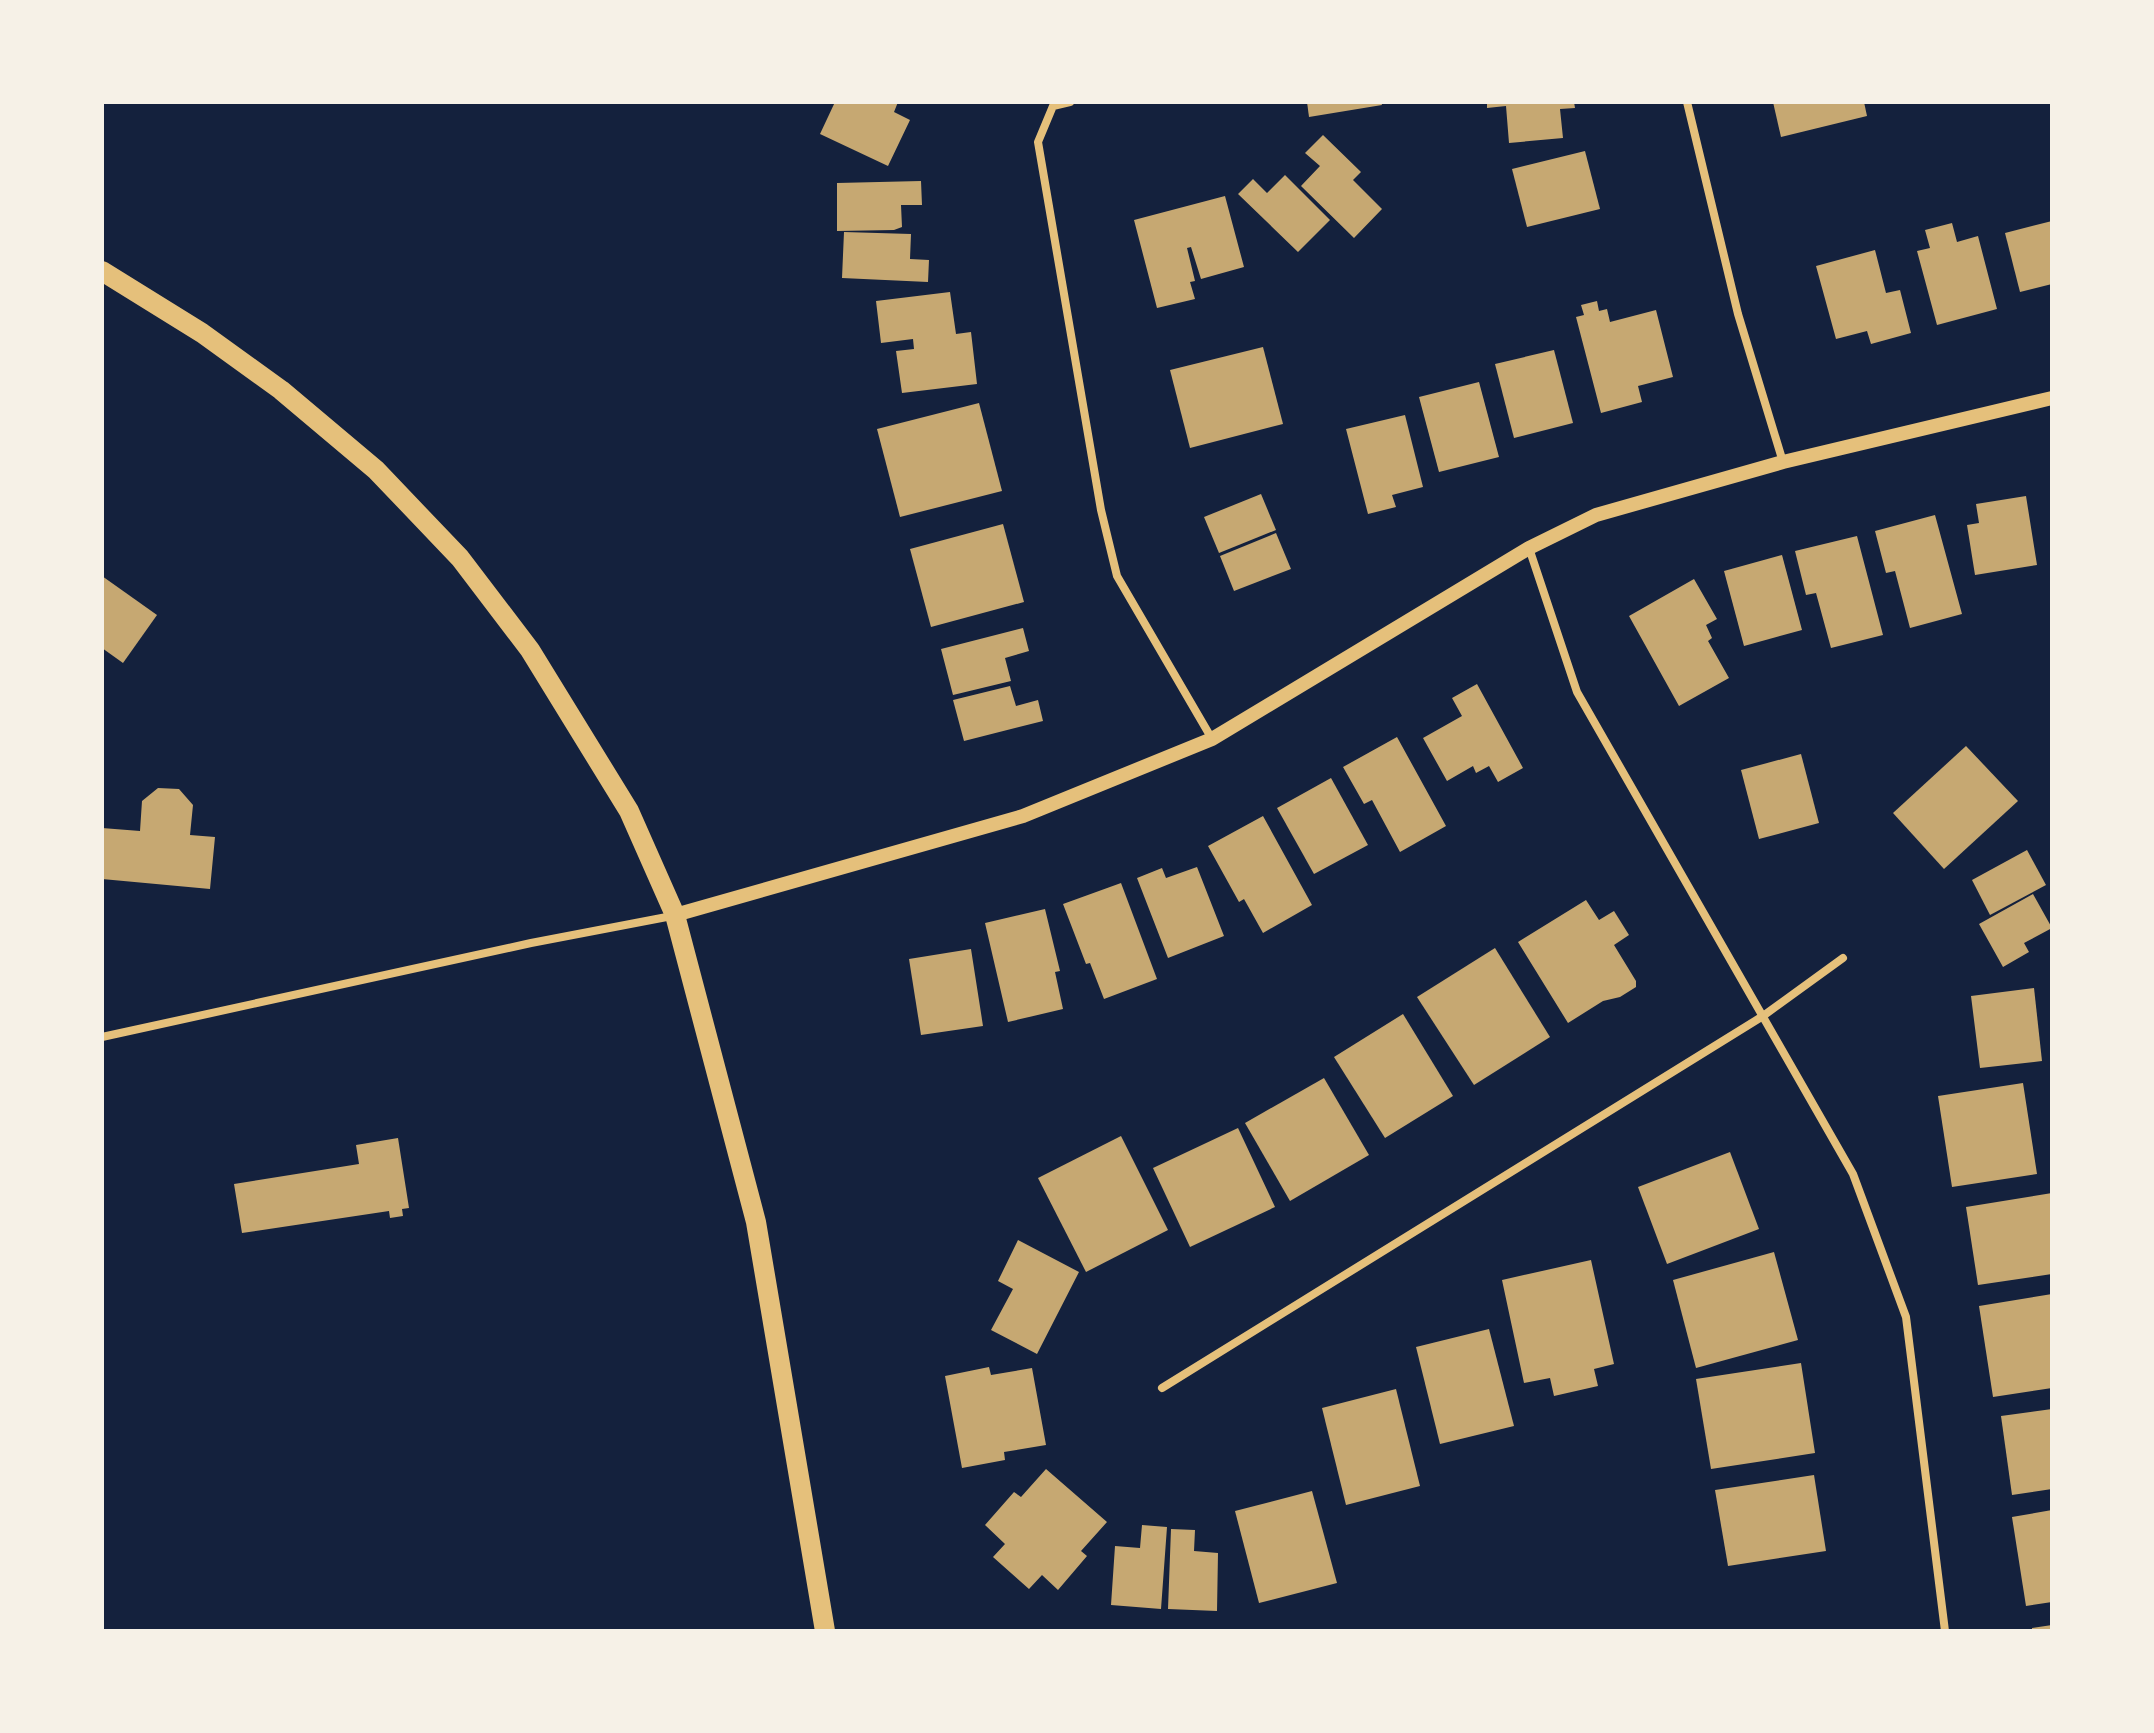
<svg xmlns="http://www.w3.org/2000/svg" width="2154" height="1733" viewBox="0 0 2154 1733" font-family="Arial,sans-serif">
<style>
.building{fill:#c6a872}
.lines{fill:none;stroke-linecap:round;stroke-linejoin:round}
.minor{stroke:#e5c07b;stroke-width:8}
.tertiary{stroke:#e5c07b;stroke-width:14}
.primary{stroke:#e5c07b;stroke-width:20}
</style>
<rect width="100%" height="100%" fill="#14213d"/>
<g class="building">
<polygon points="835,102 898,102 894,112 910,120 888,166 820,134"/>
<polygon points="1307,102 1381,102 1382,105 1309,117"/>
<polygon points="1487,102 1574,102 1575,108 1560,109 1563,138 1509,143 1506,106 1487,108"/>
<polygon points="1773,102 1864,102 1867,116 1781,137"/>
<polygon points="1323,135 1361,172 1353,180 1382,209 1354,238 1301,186 1320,166 1305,153"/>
<polygon points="1585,151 1600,209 1527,227 1512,169"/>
<polygon points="1285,175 1330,220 1298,252 1238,194 1253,179 1267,193"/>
<polygon points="921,181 922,205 901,205 902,227 894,230 837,231 837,183"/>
<polygon points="1225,196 1244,267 1201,279 1191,247 1187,248 1195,281 1190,282 1195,299 1157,308 1134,220"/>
<polygon points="2052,221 2052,284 2020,292 2005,233"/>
<polygon points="1952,223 1957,242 1978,236 1997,309 1937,325 1917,251 1930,248 1925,230"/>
<polygon points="844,232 911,234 910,259 929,260 928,282 842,278"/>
<polygon points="1875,250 1886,293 1900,290 1911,333 1871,344 1867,331 1836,339 1816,266"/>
<polygon points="950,292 956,334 971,332 977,384 902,393 896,351 914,349 913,339 881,343 876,301"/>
<polygon points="1597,301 1599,311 1607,309 1610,322 1656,310 1673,377 1638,386 1642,402 1601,413 1576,317 1584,315 1581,305"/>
<polygon points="1263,347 1283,424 1190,448 1170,370"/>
<polygon points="1554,350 1573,423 1514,438 1495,364"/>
<polygon points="1479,382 1499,457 1439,472 1419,397"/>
<polygon points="979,403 1002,491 900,517 877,429"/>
<polygon points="1405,415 1423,487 1392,495 1396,507 1368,514 1346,429"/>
<polygon points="1261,494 1276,530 1219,553 1204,517"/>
<polygon points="2026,496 2037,565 1975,575 1967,525 1979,523 1976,504"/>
<polygon points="1935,515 1962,614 1910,628 1895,571 1886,573 1875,531"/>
<polygon points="1003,524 1024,602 931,627 910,549"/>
<polygon points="1276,533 1291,569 1234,591 1220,556"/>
<polygon points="1857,536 1883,635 1831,648 1816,593 1806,595 1795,551"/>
<polygon points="1782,555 1802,630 1744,646 1724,571"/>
<polygon points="102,576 157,615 123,663 102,648"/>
<polygon points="1694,579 1717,619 1706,625 1712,638 1708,641 1729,678 1679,706 1629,616"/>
<polygon points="1023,628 1029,651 1005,658 1011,681 953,695 941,649"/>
<polygon points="1477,684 1523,768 1498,782 1489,766 1476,773 1473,766 1447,781 1423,738 1462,716 1452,698"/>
<polygon points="1010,686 1016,706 1038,700 1043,721 964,741 953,700"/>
<polygon points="1397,737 1446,826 1400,852 1372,800 1364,804 1343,767"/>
<polygon points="1966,746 2018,801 1944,869 1893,813"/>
<polygon points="1801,754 1819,823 1759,839 1741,770"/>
<polygon points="1331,778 1368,845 1314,874 1277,808"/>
<polygon points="158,788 179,789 193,805 190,835 215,837 210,889 102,879 102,828 140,831 142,801"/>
<polygon points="1263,816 1312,905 1263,933 1244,899 1239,902 1208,846"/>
<polygon points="2027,850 2046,885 1990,915 1972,880"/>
<polygon points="1197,867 1224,936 1168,958 1137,878 1162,868 1166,878"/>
<polygon points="1121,883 1157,979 1104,999 1090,963 1086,964 1063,904"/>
<polygon points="2033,894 2052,928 2024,943 2029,952 2003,967 1979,924"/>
<polygon points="1586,900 1599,920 1614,911 1629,935 1614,945 1636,981 1636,987 1620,997 1603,1001 1568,1023 1518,942"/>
<polygon points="1045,909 1060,971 1055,972 1063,1009 1008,1022 985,923"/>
<polygon points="1495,948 1550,1037 1474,1085 1417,997"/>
<polygon points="971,949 983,1026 921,1035 909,959"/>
<polygon points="2034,988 2042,1061 1980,1068 1971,996"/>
<polygon points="1403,1014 1453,1096 1385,1138 1334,1057"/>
<polygon points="1324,1078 1369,1155 1290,1201 1245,1123"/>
<polygon points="2023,1083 2037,1174 1952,1187 1938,1096"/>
<polygon points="1238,1128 1275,1207 1190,1247 1153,1168"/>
<polygon points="1121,1136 1168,1230 1086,1272 1038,1178"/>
<polygon points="398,1138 409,1208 402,1209 403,1216 390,1218 389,1211 242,1233 234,1184 359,1164 356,1145"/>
<polygon points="1730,1152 1759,1229 1667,1264 1638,1187"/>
<polygon points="2052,1193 2052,1274 1978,1285 1966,1207"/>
<polygon points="1018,1240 1079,1272 1037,1354 991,1330 1013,1289 998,1281"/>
<polygon points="1774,1252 1798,1340 1696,1368 1673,1280"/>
<polygon points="1591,1260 1614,1364 1594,1369 1598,1386 1554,1396 1550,1378 1524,1383 1502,1280"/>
<polygon points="2052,1294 2052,1388 1993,1397 1979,1306"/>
<polygon points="1489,1329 1514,1426 1440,1444 1416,1347"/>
<polygon points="1801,1363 1815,1453 1711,1469 1696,1379"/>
<polygon points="989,1367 991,1375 1032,1368 1046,1445 1004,1452 1005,1460 962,1468 945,1376"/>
<polygon points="1396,1389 1420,1486 1346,1505 1322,1408"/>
<polygon points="2052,1409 2052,1489 2012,1495 2001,1416"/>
<polygon points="1046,1469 1107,1522 1081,1551 1087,1556 1058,1590 1042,1575 1029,1589 993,1557 1005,1544 985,1525 1014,1492 1021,1497"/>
<polygon points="1814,1475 1826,1551 1728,1566 1715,1490"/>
<polygon points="1312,1491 1337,1583 1259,1603 1235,1511"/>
<polygon points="2052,1510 2052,1602 2026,1606 2012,1517"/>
<polygon points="1142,1525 1167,1527 1161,1609 1111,1605 1115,1546 1140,1548"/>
<polygon points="1171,1529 1195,1530 1194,1551 1218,1553 1217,1611 1168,1609"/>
<polygon points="2052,1625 2052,1631 2032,1631 2032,1628"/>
</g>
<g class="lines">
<g class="minor">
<polyline points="1070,102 1053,106 1038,142 1101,510 1117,576 1212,739"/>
<polyline points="1687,102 1738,314 1783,462"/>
<polyline points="1529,548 1577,692 1853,1174 1906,1317 1945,1631"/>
<polyline points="102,1037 531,943 672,916"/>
<polyline points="1162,1388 1763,1016 1843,958"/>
</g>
<polyline class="tertiary" points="675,915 1023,816 1212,739 1529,548 1596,515 1783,462 2052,398"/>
<polyline class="primary" points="102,271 202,333 281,390 376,470 460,558 530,650 629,811 675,915 756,1222 825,1631"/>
</g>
<rect width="2154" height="1733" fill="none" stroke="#f6f1e7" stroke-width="208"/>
</svg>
